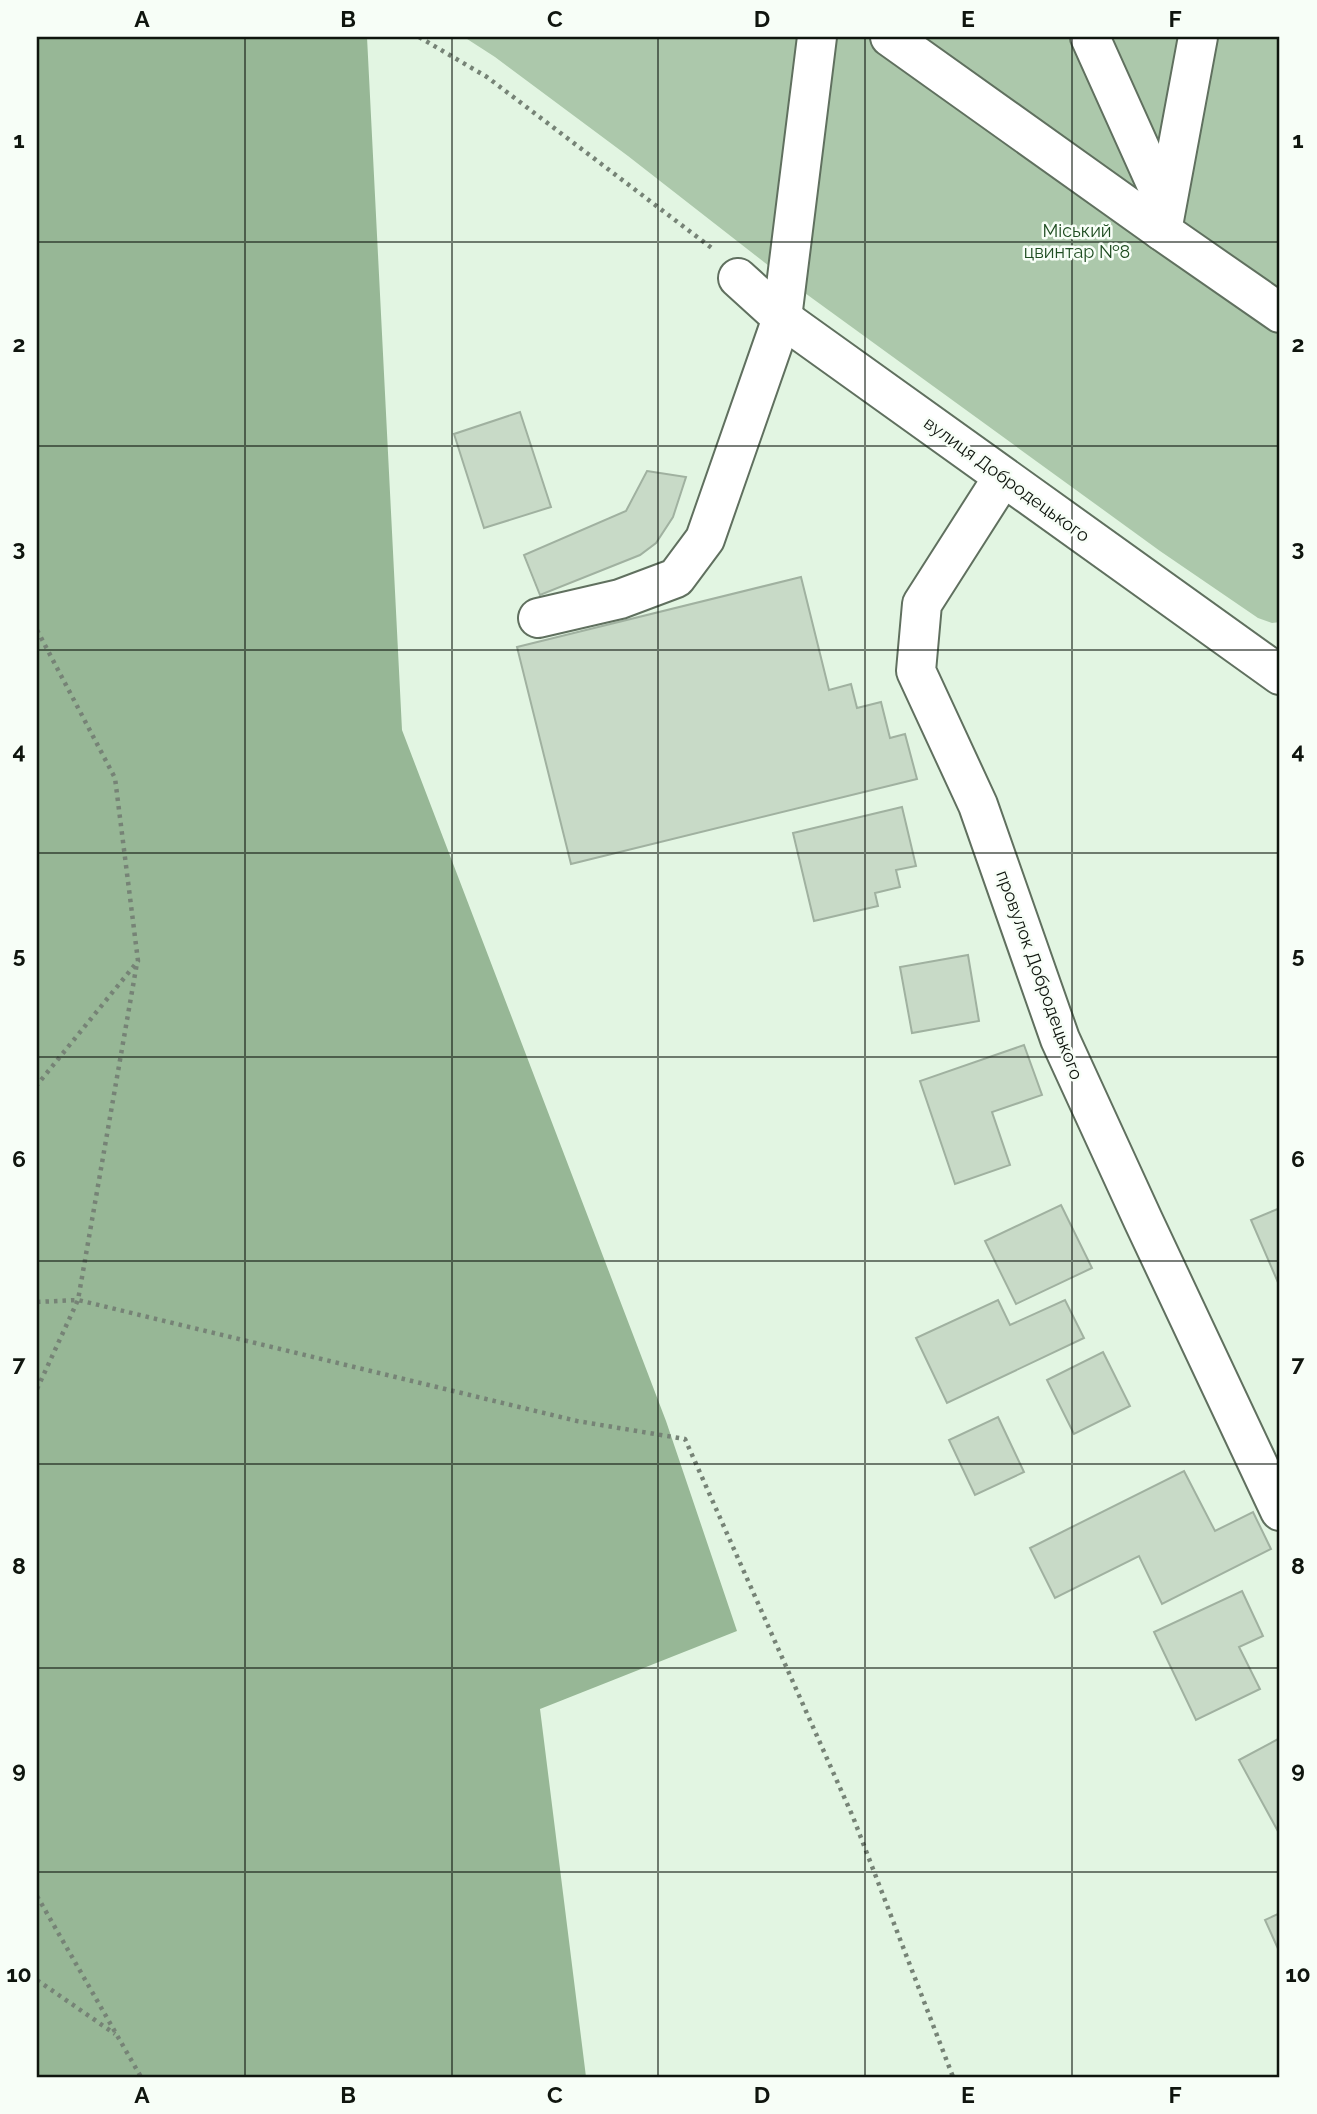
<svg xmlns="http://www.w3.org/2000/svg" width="1317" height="2114" viewBox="0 0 1317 2114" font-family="Raleway,sans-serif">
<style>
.green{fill:#acc8ab}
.forest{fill:#97b796}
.building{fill:#c8dac7;stroke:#a0b1a0;stroke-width:2}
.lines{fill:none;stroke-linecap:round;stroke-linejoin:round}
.minor-casing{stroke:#60705f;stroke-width:42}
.path{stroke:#768376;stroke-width:4.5;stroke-dasharray:3.5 5;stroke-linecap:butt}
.minor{stroke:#fff;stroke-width:38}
.grid{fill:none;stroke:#0f150e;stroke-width:2;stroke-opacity:0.55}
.labels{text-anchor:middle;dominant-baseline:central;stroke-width:5;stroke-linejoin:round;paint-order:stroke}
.park-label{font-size:18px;fill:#1f4d21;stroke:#f7fef7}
.street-label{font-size:18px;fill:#0f150e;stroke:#f7fef7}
.neatline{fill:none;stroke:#0f150e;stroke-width:2.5}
.grid-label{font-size:23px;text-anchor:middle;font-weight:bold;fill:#0f150e}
</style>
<rect width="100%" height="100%" fill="#e2f5e2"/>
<polygon class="green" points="464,37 1280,37 1280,622 1272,623 1258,618 1160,551 787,280 628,156 495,57"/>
<polygon class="forest" points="37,37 367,37 402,730 666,1421 737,1631 540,1709 586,2077 37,2077"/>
<g class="building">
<polygon points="520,412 551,507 484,528 454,434"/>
<polygon points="647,471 686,477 673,517 656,543 640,555 540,595 524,555 626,511"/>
<polygon points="801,577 829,690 851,684 857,708 881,702 890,738 905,734 917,779 571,864 517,647"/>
<polygon points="902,807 916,866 896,870 900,887 875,893 878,906 814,921 793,833"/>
<polygon points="968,955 979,1021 912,1033 900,967"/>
<polygon points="1024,1045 1042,1095 992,1112 1010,1165 955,1184 920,1081"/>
<polygon points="1061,1205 1092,1268 1016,1304 985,1241"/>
<polygon points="1280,1208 1280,1287 1251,1220"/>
<polygon points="998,1300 1010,1325 1065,1300 1084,1338 947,1403 916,1338"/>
<polygon points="1103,1352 1130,1406 1074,1434 1047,1380"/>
<polygon points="998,1417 1024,1472 975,1495 949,1440"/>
<polygon points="1184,1471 1215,1531 1253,1512 1271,1549 1162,1604 1139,1556 1055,1598 1030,1548"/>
<polygon points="1242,1591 1263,1636 1239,1647 1260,1689 1196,1720 1154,1632"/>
<polygon points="1280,1738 1280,1835 1239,1760"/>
<polygon points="1280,1913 1280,1953 1265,1920"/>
</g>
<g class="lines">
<defs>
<g id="minor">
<polyline points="890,37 1162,231 1280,313"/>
<polyline points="1090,37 1166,206"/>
<polyline points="1162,231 1198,37"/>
<polyline points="738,278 782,318 1280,675"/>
<polyline points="1003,477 922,604 916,671 978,805 1060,1039 1143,1220 1280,1511"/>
<polyline points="538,618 620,599 676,578 705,539 782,318 817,37"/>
</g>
</defs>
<use href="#minor" class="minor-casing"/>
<g class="path">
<polyline points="419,37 487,77 713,249"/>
<polyline points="37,630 115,778 138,961 37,1085"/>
<polyline points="37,1302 78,1300 577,1421 685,1439 853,1817 953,2077"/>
<polyline points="37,1389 78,1300 137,963"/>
<polyline points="37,1896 141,2077"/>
<polyline points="37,1980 115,2034"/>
</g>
<use href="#minor" class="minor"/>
</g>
<path class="grid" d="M245,37V2077M452,37V2077M658,37V2077M865,37V2077M1072,37V2077M37,242H1280M37,446H1280M37,650H1280M37,853H1280M37,1057H1280M37,1261H1280M37,1464H1280M37,1668H1280M37,1872H1280"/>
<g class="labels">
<g class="park-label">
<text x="1077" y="230">Міський<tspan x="1077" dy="21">цвинтар №8</tspan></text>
</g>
<g class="street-label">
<text transform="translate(1007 479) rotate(36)">вулиця Добродецького</text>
<text transform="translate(1040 975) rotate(70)">провулок Добродецького</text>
</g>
</g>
<rect width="1317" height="2114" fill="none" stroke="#f7fef7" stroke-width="77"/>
<rect x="38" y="38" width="1240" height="2038" class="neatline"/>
<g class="grid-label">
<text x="142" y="27">A</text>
<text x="348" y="27">B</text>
<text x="555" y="27">C</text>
<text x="762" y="27">D</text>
<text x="968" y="27">E</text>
<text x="1175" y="27">F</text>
<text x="19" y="148">1</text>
<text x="1298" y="148">1</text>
<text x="19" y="352">2</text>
<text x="1298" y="352">2</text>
<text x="19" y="556">3</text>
<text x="1298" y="556">3</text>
<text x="19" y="759">4</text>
<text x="1298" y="759">4</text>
<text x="19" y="963">5</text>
<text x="1298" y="963">5</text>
<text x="19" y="1167">6</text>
<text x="1298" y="1167">6</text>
<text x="19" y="1371">7</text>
<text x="1298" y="1371">7</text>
<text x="19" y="1574">8</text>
<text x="1298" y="1574">8</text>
<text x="19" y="1778">9</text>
<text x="1298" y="1778">9</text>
<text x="19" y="1982">10</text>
<text x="1298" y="1982">10</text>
<text x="142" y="2103">A</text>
<text x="348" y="2103">B</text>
<text x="555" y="2103">C</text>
<text x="762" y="2103">D</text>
<text x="968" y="2103">E</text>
<text x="1175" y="2103">F</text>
</g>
</svg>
